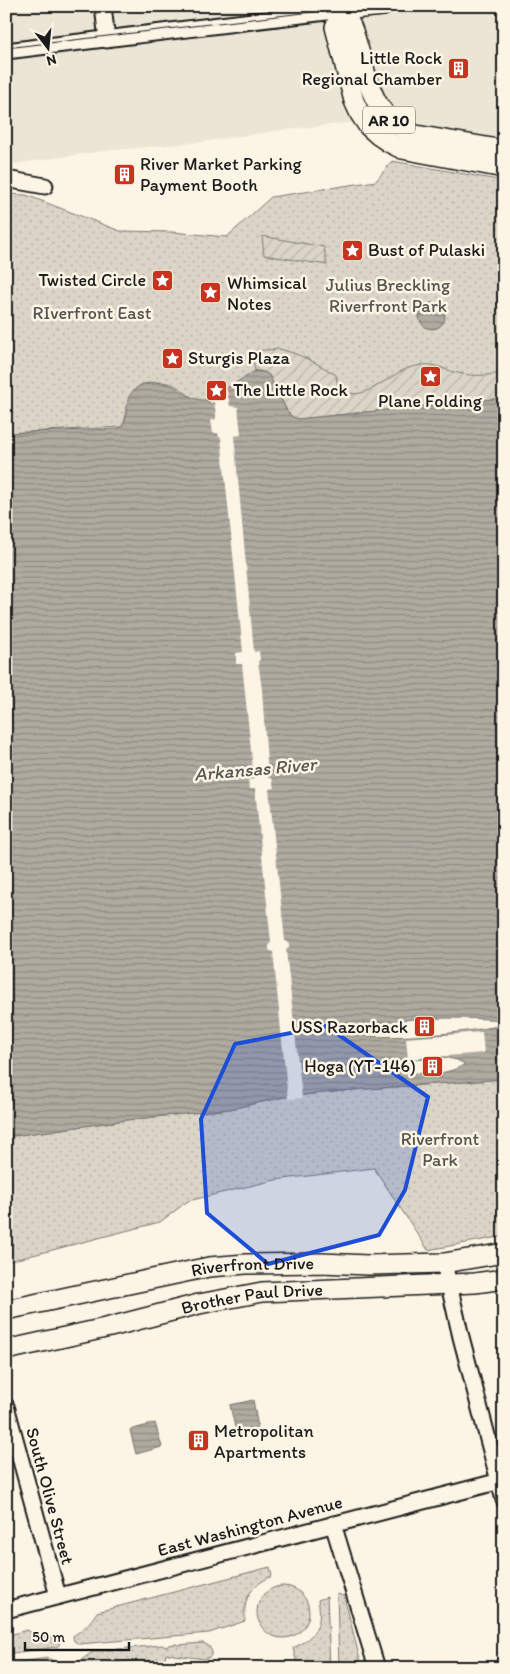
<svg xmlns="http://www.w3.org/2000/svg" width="510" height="1674" viewBox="0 0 510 1674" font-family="Itim,sans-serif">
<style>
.built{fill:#ebe5d6}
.park{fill:url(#park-dots);stroke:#7c7872}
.garden{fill:url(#garden-furrows);stroke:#7c7872}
.water{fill:url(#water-rules);stroke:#75726c;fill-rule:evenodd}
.pier{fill:#fcf5e5}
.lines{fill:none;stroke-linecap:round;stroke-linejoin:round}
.minor-casing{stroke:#1c1c1c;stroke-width:19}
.major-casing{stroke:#1c1c1c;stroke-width:22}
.minor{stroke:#fcf5e5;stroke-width:15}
.major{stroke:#fcf5e5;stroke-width:19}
.tram{stroke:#1c1c1c;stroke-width:1}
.marked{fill:#1d4ed8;fill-opacity:0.2;stroke:#1d4ed8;stroke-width:4;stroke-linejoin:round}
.labels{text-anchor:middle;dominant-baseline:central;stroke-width:5;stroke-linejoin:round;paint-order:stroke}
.shield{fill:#fcf5e5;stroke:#5f5d58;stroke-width:1}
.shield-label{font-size:16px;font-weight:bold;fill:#1c1c1c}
.poi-label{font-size:18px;fill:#1c1c1c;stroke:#fcf5e5;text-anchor:start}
.park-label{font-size:18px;fill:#555450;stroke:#fcf5e5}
.street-label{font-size:18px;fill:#1c1c1c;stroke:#fcf5e5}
.water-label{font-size:19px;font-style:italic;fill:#575551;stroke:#fcf5e5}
</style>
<defs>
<pattern id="park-dots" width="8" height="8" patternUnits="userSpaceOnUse" patternTransform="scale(1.25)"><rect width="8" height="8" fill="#dbd5c8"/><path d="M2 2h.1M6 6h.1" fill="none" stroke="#bbb6ab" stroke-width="1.8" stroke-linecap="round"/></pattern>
<pattern id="garden-furrows" width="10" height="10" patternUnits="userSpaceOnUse" patternTransform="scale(1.25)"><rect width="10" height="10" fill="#dbd5c8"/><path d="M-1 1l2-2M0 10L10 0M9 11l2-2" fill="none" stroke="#bbb6ab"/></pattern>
<pattern id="water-rules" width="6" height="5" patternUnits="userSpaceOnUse" patternTransform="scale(1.25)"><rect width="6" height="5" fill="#b0aba1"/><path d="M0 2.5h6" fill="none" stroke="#8e8a82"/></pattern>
</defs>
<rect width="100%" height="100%" fill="#fcf5e5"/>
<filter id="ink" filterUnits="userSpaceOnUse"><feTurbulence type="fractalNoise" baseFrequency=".02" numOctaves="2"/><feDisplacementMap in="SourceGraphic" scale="10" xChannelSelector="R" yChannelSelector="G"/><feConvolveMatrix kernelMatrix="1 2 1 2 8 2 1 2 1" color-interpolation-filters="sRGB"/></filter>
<g filter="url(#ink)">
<polygon class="built" points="6,6 504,6 504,139 422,125 348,123 274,131 201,142 104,151 6,165"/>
<g class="park">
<path d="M392,161L504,181V398L298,419L228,388C222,392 214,398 207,400C194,404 186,391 176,386C164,380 152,382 140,385L126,406L125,424L122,427L6,433V194L26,195L120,231L172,232L227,237L271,197L376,181Z"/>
<polygon points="504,1079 504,1236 428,1250 374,1168 275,1180 188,1201 160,1222 6,1262 6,1137 126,1120 230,1109 284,1097 353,1090"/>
<path d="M270,1567L272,1576C251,1586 243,1597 245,1621L209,1633L79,1644L74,1641L73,1636C84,1629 90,1623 97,1612Z"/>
<circle cx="283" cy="1612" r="26"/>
<polygon points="337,1594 344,1596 362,1668 339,1668"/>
<path d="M327,1597L330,1668H298L293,1648C316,1637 323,1624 318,1600Z"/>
<polygon points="27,1630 38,1636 60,1639 59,1645 57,1647 6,1654 6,1636"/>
<path d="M203,1643L209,1646L212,1652L210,1657L205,1659L166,1654L164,1661C148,1660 131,1660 115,1663C104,1665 95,1668 83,1668L82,1665L74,1667L73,1666L91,1653L97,1651L162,1645L166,1647L169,1645L176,1644L178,1645Z"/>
<polygon points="48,1658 52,1660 54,1665 53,1668 6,1668 6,1664"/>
</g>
<g class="garden">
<polygon points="262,236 324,247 327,265 264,255"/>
<path d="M279,349C300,354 317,363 336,375L339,394C349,394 360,395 369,390C389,381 397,369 421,365C437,363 443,370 458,373C474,377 488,375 504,373V398L298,419L291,416L287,411L269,375L260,371H255L252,351Z"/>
</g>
<g class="water">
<circle cx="432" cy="316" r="13"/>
<path d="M255,371L264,372L269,375L287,411L291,416L298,419L504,398V1020C447,1016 385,1017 330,1033C382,1041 452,1035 504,1025V1079L353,1090L284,1097L230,1109L126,1120L6,1137V433L117,429C130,425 124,405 130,395C134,389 139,385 146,384C179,376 182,402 207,400ZM443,1057L457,1060L465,1064C448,1075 427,1075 407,1072L402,1068L403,1064L415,1060Z"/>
<polygon points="253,1400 258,1427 236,1432 230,1405"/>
<polygon points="155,1423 162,1447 136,1454 130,1430"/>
</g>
<g class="pier">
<polygon points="226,386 230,406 238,407 241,435 234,436 254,652 259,651 260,660 258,661 262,690 268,778 272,778 274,788 269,789 285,941 289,943 289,947 286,950 302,1098 288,1099 273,952 269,950 269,946 271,942 255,789 249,789 248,780 254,779 242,664 236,664 236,653 243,652 221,437 219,437 218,433 213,433 211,420 216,419 216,414 214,402 210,403 210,396"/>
<polygon points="482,1032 484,1053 408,1059 406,1038"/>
</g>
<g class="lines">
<defs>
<g id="minor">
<polyline points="103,6 107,40"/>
<polyline points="6,51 343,10"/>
<polyline points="6,179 45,186"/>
<polyline points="444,1263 461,1337 504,1500"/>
<polyline points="6,1406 58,1596"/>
<polyline points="333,1524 377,1668"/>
<polyline points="6,1610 504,1480"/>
</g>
<g id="major">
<path d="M341,6C344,15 350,22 353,31C368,74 368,117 416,135L504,150"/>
<polyline points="343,10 335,27 354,101 360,114 368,126 378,135 390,143 402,149 504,168"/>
<polyline points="343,10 383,6"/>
<path id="s1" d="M6,1310L209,1267L246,1264L321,1263L368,1265L444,1263L504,1253"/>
<path id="s2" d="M6,1350L110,1327L199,1304L262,1292L475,1283L504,1279"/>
</g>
</defs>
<use href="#minor" class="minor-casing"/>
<use href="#major" class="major-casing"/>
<use href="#minor" class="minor"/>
<use href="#major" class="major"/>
<polyline class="tram" points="6,48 320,11 378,6"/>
</g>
</g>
<path class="marked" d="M326,1026L428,1097L405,1190L379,1235L268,1264L207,1213L201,1119L235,1044Z"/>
<defs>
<symbol id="building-square" viewBox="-11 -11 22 22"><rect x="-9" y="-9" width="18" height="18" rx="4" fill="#c8321e" stroke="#fcf5e5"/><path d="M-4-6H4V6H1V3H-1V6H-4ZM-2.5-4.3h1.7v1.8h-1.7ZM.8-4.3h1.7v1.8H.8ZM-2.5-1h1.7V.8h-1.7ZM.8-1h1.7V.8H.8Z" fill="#fff"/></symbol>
<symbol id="sight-square" viewBox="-11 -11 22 22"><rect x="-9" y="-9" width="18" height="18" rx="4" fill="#c8321e" stroke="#fcf5e5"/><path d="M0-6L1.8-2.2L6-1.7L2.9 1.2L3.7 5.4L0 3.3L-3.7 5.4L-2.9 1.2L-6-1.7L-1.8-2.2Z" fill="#fff"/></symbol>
</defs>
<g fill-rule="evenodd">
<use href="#building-square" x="446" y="56" width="25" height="25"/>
<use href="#building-square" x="112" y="162" width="25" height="25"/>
<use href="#sight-square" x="340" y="238" width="25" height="25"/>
<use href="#sight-square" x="150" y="268" width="25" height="25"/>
<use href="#sight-square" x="198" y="280" width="25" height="25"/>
<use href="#sight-square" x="160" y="346" width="25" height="25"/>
<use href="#sight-square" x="418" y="364" width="25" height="25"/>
<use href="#sight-square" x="204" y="378" width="25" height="25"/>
<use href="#building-square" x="412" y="1014" width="25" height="25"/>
<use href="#building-square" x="420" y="1054" width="25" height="25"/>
<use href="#building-square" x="186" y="1428" width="25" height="25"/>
</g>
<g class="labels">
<rect class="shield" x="363" y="106.5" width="52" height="27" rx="4"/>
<g class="shield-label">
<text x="389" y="120">AR 10</text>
</g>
<g class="poi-label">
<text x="442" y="58" text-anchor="end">Little Rock<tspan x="442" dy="21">Regional Chamber</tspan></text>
<text x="140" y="164">River Market Parking<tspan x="140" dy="21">Payment Booth</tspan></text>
<text x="368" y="250">Bust of Pulaski</text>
<text x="146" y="280" text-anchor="end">Twisted Circle</text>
<text x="227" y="283">Whimsical<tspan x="227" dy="21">Notes</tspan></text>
<text x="188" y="358">Sturgis Plaza</text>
<text x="233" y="390">The Little Rock</text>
<text x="430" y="401" text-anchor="middle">Plane Folding</text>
<text x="408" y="1027" text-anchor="end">USS Razorback</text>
<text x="416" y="1066" text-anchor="end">Hoga (YT-146)</text>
<text x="214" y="1431">Metropolitan<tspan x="214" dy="21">Apartments</tspan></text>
</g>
<g class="park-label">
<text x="388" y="285">Julius Breckling<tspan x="388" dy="21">Riverfront Park</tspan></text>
<text x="92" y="313">RIverfront East</text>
<text x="440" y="1139">Riverfront<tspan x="440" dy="21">Park</tspan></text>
</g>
<g class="street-label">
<text stroke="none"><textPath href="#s1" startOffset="251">Riverfront Drive</textPath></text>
<text stroke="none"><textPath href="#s2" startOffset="252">Brother Paul Drive</textPath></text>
<text transform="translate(50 1496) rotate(75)">South Olive Street</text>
<text transform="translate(250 1526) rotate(-15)">East Washington Avenue</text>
</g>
<g class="water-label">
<text transform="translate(255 769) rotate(-5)">Arkansas River</text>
</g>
</g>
<rect width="510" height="1674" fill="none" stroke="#fcf5e5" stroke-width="25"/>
<rect x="12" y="12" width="485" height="1649" fill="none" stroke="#1c1c1c" stroke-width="2" filter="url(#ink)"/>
<g transform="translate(48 48) rotate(164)" stroke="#fcf5e5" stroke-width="4" paint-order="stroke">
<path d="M0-4L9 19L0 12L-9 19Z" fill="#1c1c1c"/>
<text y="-8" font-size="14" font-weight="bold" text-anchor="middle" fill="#1c1c1c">N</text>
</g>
<path d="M25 1642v8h104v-8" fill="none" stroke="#1c1c1c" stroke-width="2.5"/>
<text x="32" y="1642" font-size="15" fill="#1c1c1c" stroke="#fcf5e5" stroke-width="4" paint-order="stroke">50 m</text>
</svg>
